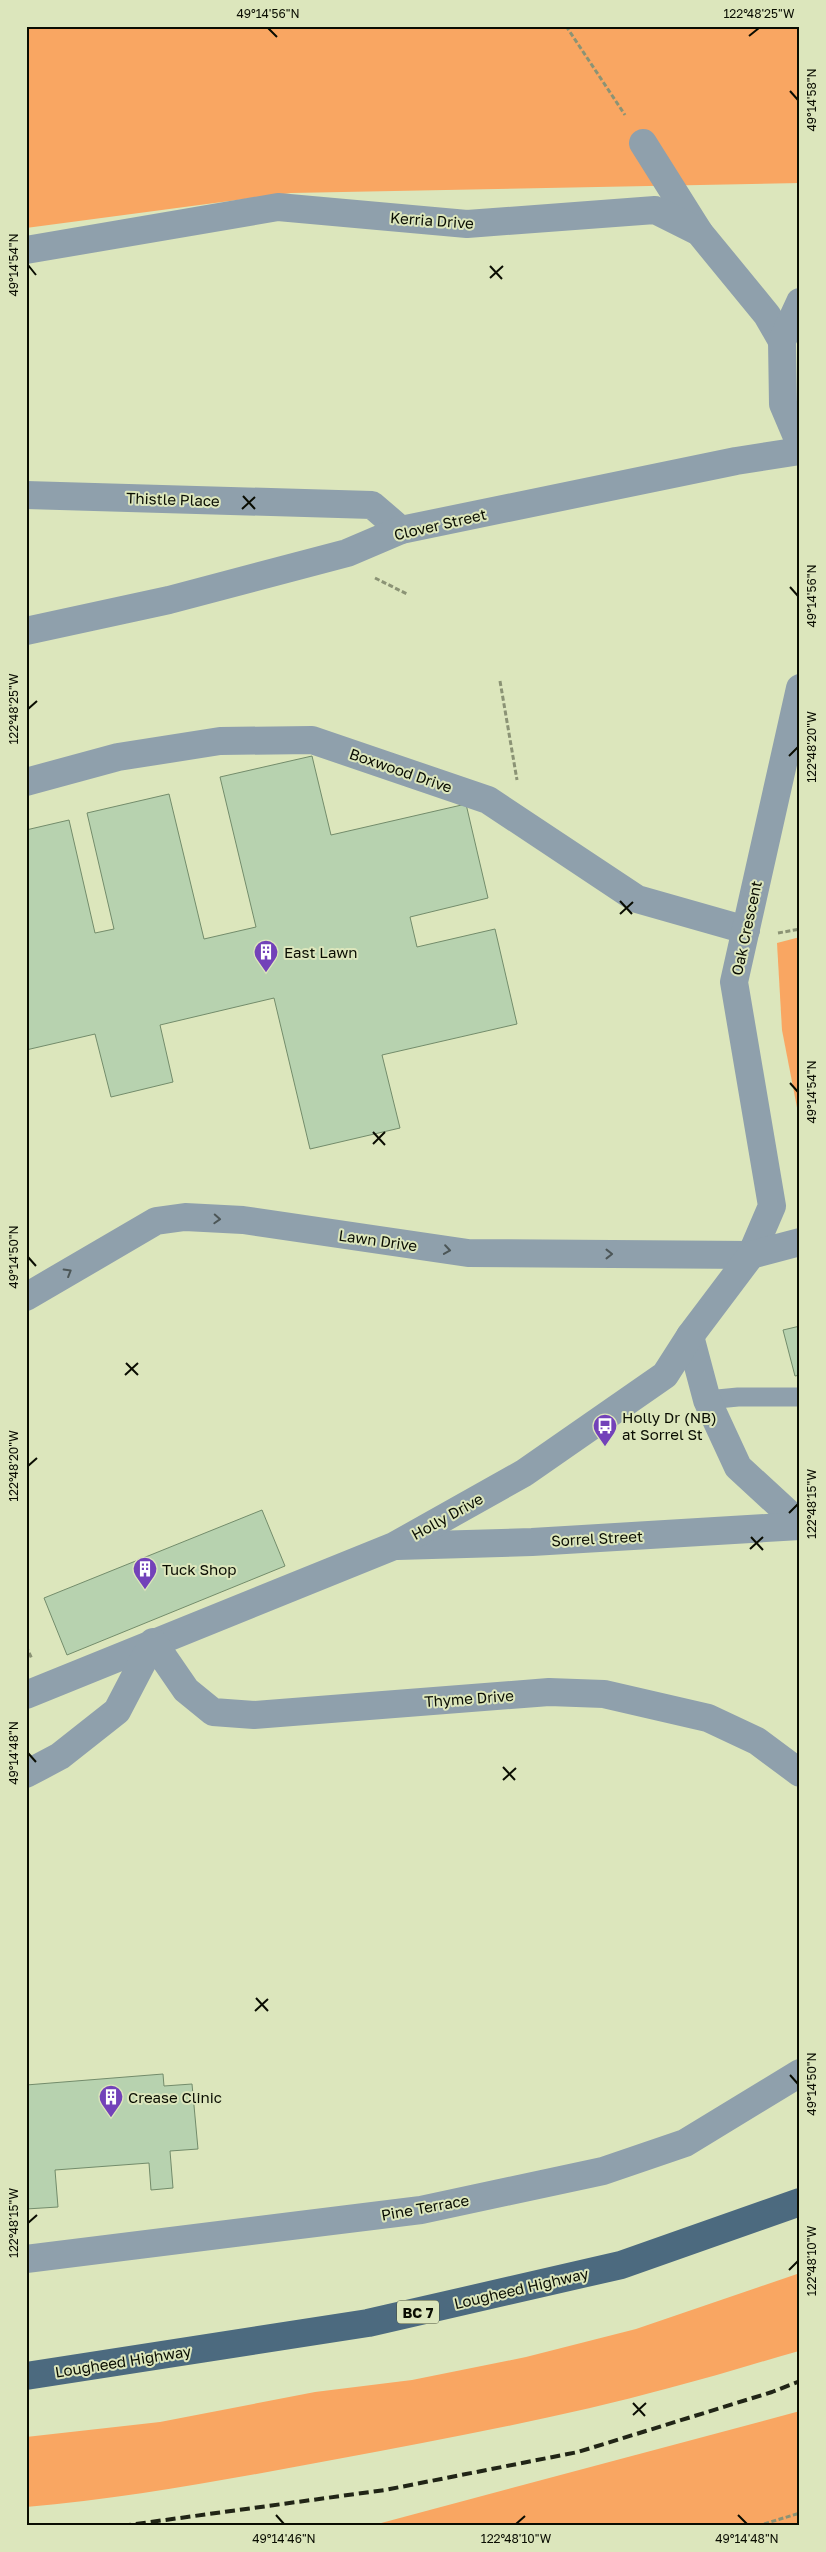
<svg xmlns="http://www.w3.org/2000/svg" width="826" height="2552" viewBox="0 0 826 2552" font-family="'Golos Text',sans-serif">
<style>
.green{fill:#f9a662}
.building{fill:#b7d2af;stroke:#738c6b}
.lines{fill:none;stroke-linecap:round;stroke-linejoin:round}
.path{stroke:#8b9375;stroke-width:3;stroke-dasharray:5 2.5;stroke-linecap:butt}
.lane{stroke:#8fa0ac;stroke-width:19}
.street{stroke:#8fa0ac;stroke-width:28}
.primary{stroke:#4c6a7f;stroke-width:28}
.rail{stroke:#212516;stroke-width:4;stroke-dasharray:10 5;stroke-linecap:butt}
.oneway{stroke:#4c5657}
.ticks{fill:none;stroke:#0a0d02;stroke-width:2}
.labels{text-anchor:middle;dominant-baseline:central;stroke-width:4;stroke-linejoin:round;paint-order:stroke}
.shield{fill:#dce6bc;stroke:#494e3a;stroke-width:1}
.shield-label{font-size:14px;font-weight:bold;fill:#0a0d02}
.street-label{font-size:15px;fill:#0a0d02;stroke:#dce6bc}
.poi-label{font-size:15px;fill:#0a0d02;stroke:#dce6bc;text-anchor:start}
.neatline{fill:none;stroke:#0a0d02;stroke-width:2}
.ticks-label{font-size:12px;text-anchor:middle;fill:#0a0d02}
</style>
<rect width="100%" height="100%" fill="#dce6bc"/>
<g class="green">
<polygon points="26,26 800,26 800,183 291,193 26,228"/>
<polygon points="800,937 800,1123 782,1030 777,943"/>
<path d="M800,2273L799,2351C756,2363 713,2377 669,2388C559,2418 444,2439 332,2460C230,2479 129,2498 26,2507V2437L160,2422L315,2392L412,2380L526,2357L636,2329Z"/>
<polygon points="800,2411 800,2526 370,2526"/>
</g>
<g class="building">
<polygon points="312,756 331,835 466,804 488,898 410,917 417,947 495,929 517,1024 382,1055 400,1128 310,1149 274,998 160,1025 173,1082 111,1097 95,1034 26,1050 26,830 69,820 95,933 114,929 87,813 169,794 204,939 256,927 220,777"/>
<polygon points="800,1326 800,1375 795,1376 783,1330"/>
<polygon points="262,1510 285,1566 67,1655 44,1598"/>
<polygon points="163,2074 164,2086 192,2084 198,2149 170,2151 173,2188 151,2190 149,2163 55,2170 58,2207 26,2209 26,2085"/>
</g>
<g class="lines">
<g class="path">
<polyline points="566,26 625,115"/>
<polyline points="375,578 407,594"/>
<polyline points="500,681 517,780"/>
<polyline points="778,933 800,929"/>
<polyline points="26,1646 32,1659"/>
<polyline points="757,2526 800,2513"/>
</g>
<polyline class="lane" points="707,1400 738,1397 800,1397"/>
<g class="street">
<polyline points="643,143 699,232"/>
<polyline points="26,250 278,207 467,224 655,210 699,232 767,315 782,341"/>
<polyline points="800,302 782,341 783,404 800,444"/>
<polyline points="26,495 372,505 401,530"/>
<polyline points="26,631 169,600 347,553 401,530 736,461 800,451"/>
<polyline points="26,782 118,757 220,741 312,740 488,800 637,899 746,930"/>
<polyline points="26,1297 156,1221 185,1217 243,1220 468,1253 751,1255 772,1206 734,982 800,688"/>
<polyline points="690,1336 707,1400 738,1467 800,1524"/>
<polyline points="397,1546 532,1542 800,1526"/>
<polyline points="26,1695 394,1546 524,1473 665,1375 690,1336 751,1255 800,1242"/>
<polyline points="26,1774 60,1756 117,1711 153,1642 186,1690 213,1712 254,1715 549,1692 604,1694 708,1718 757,1741 800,1773"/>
<polyline points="26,2259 421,2210 603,2171 685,2143 800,2073"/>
</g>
<polyline class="primary" points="26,2376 368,2323 621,2265 800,2202"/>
<polyline class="rail" points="121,2526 385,2490 578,2452 772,2392 800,2381"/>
</g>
<defs><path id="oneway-chevron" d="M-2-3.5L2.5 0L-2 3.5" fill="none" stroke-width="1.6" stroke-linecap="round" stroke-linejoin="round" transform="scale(1.25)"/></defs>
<g class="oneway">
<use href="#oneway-chevron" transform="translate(217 1219) rotate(3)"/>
<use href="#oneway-chevron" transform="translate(447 1250) rotate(8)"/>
<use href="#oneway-chevron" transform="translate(609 1254)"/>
<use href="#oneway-chevron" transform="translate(68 1272) rotate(-31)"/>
</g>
<path class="ticks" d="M268,28L277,37M749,36L759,28M790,91L798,100M28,265L36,275M490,266L502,279M490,278L503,266M243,496L255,509M242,509L255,497M790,587L798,596M28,709L37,701M789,756L798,747M620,901L632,914M620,914L633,902M790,1083L798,1092M373,1132L385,1145M373,1144L385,1132M28,1257L36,1266M126,1363L138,1375M125,1375L138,1363M28,1466L37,1458M789,1513L798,1504M751,1537L763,1550M750,1549L763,1537M28,1753L36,1762M503,1767L515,1780M503,1780L516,1768M256,1998L268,2011M255,2011L268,1999M790,2075L798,2084M28,2223L37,2215M789,2270L798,2261M633,2403L645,2416M633,2415L646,2403M276,2515L284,2524M738,2515L747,2524M516,2524L525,2516"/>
<defs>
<symbol id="building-pin" viewBox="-11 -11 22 30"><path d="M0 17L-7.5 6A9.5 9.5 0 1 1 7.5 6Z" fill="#7342b9" stroke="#dce6bc"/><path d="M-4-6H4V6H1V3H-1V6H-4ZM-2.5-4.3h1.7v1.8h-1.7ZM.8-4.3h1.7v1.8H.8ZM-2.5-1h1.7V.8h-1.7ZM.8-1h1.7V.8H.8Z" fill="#fff"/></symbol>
<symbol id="bus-pin" viewBox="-11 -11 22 30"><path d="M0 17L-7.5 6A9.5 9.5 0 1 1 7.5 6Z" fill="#7342b9" stroke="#dce6bc"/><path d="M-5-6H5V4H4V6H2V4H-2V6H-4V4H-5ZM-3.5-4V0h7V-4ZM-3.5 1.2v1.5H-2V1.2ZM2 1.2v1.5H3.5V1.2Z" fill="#fff"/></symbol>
</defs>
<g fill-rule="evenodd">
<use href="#building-pin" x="252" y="938" width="28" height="38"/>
<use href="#bus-pin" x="591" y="1412" width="28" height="38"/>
<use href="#building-pin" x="131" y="1555" width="28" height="38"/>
<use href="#building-pin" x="97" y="2083" width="28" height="38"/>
</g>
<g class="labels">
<rect class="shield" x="397" y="2300.5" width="42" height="23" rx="4"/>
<g class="shield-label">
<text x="418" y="2312">BC 7</text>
</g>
<g class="street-label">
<text transform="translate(432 220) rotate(4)">Kerria Drive</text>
<text transform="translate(173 499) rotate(2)">Thistle Place</text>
<text transform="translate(440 524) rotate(-13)">Clover Street</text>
<text transform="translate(401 770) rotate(19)">Boxwood Drive</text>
<text transform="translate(746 928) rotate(-78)">Oak Crescent</text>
<text transform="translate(378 1240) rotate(8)">Lawn Drive</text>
<text transform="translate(447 1516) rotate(-29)">Holly Drive</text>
<text transform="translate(597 1538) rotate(-3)">Sorrel Street</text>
<text transform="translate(469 1698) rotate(-4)">Thyme Drive</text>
<text transform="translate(425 2207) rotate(-10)">Pine Terrace</text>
<text transform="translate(521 2288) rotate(-13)">Lougheed Highway</text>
<text transform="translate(123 2361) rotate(-9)">Lougheed Highway</text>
</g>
<g class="poi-label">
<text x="284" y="952">East Lawn</text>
<text x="622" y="1417">Holly Dr (NB)<tspan x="622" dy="17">at Sorrel St</tspan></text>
<text x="162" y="1569">Tuck Shop</text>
<text x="128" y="2097">Crease Clinic</text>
</g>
</g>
<rect width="826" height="2552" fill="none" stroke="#dce6bc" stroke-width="55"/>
<rect x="28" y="28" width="770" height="2496" class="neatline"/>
<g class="ticks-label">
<text x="268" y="18">49°14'56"N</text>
<text x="759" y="18">122°48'25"W</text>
<text transform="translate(812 100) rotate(-90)" y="4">49°14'58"N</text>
<text transform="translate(14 265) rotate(-90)" y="4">49°14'54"N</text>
<text transform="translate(812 596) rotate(-90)" y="4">49°14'56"N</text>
<text transform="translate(14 709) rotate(-90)" y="4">122°48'25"W</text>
<text transform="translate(812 747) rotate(-90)" y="4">122°48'20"W</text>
<text transform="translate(812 1092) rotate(-90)" y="4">49°14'54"N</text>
<text transform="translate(14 1257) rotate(-90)" y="4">49°14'50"N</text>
<text transform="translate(14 1466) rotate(-90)" y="4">122°48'20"W</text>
<text transform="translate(812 1504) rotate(-90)" y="4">122°48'15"W</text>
<text transform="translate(14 1753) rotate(-90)" y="4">49°14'48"N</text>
<text transform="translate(812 2084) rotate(-90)" y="4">49°14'50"N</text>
<text transform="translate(14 2223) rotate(-90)" y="4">122°48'15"W</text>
<text transform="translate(812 2261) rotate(-90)" y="4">122°48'10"W</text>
<text x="284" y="2543">49°14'46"N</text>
<text x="516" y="2543">122°48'10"W</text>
<text x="747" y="2543">49°14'48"N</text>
</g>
</svg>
